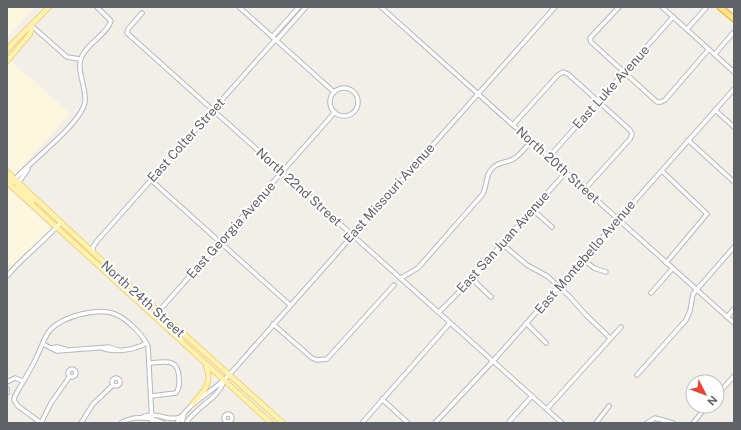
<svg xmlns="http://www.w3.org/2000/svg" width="741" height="430" viewBox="0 0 741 430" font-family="'Public Sans',sans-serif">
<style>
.commercial{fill:#fef7e0}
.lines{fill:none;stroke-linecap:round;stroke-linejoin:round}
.minor-casing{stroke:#b5b8bc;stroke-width:5.5}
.major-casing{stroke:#f2c960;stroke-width:6}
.highway-casing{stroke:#f9ab00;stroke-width:7}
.minor{stroke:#fff;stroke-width:3.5}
.major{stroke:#fff2af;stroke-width:4.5}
.highway{stroke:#fde293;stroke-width:5}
.labels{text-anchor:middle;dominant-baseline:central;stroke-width:4;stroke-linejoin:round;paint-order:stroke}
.street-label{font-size:13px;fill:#5f6368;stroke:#fff}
</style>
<rect width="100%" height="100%" fill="#f1efe8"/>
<g class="commercial">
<polygon points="7,7 35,7 7,38"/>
<polygon points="11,61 70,113 16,174 7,166 7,65"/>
<polygon points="7,187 50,228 37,243 23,254 7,272"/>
</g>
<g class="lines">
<defs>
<g id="minor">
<polyline points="239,7 334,92"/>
<polyline points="381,7 734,323"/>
<polyline points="619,7 590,38 591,42 657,102 661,102 665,100 709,49"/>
<polyline points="662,7 734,72"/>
<polyline points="142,13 128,29 127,33 562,423"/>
<polyline points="32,26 67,57 80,59"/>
<polyline points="687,29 706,8"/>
<polyline points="272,37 299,7"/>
<polyline points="276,41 306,7"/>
<polyline points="715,54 733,33"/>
<circle cx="344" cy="102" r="14"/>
<polyline points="715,110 734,127"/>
<polyline points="513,125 558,75 563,72 568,74 630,130 632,134 630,139 585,189"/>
<polyline points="688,140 734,182"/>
<polyline points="549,157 673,17"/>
<polyline points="662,171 707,214 666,263"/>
<path d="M15,179C31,161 81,124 85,102C87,88 75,69 82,56C88,43 107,34 111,21L97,7"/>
<polyline points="151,180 290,305"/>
<polyline points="19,182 28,169"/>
<polyline points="532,209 552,227"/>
<polyline points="501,243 527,265 547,276 556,284 569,296 586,315 610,338"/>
<polyline points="93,252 93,247 97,241 275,40"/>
<polyline points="583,259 594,268 606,272"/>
<path d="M7,276C24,256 44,242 61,222"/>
<path d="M401,278L418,268L482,195C487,188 485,179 490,171C498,160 507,164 515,158C521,154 526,147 531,141"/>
<polyline points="471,278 491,297"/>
<polyline points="651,293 673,268"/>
<polyline points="158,312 335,112"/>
<polyline points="439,312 462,289 566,172"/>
<polyline points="727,317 734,309"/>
<polyline points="526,323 546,343"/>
<polyline points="273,324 312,358 317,360 327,359 394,285"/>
<polyline points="43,344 57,351 109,347 118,350"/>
<polyline points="51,348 57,347 65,349"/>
<path d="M102,348C113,353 136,350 146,343"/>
<path d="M149,363C165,362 178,357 179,378C179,384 180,388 176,393L151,396"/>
<circle cx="72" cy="373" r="4"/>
<polyline points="637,375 686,320 690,311 693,294 734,247"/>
<circle cx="116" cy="382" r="4"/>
<polyline points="7,382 15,378 23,381"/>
<polyline points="7,389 7,393"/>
<polyline points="717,395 734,376"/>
<polyline points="382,399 408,423"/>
<polyline points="547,409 621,327"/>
<circle cx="228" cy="418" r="4"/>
<path d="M141,418C155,409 167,423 180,417"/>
<path d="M41,423L18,406L14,400L15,396C22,383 31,370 37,356C42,347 44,336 51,329C64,316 99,307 115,314C127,319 142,334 148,346L152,423"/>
<polyline points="41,423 51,403 70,376"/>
<polyline points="81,423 93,404 113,385"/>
<path d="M121,423C133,415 151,417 163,423"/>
<path d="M177,423C190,401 212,393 229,375L555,7"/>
<polyline points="182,423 184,414"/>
<path d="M186,423C196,407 218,399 224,381"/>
<polyline points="362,423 450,323"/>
<polyline points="435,423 493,361 734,89"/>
<polyline points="508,423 532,396"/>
<polyline points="596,423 609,406"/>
<polyline points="647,423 655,418 673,423"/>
<polyline points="693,423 707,406"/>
</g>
<g id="major">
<path d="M7,50C21,34 35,22 49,7"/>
<polyline points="7,61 30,34 32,26"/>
<polyline points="7,172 97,256 283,423"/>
<polyline points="7,178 12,182 18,182"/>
<polyline points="15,179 18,186 33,201"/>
<polyline points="7,182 271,423"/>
<path d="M193,403C204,392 213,382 206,366"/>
</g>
<polyline id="highway" points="720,7 734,19"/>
</defs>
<use href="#minor" class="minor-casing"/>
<use href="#major" class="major-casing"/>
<use href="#highway" class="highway-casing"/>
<use href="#minor" class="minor"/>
<use href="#major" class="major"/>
<use href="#highway" class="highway"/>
</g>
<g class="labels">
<g class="street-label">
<text transform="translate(611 87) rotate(-48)">East Luke Avenue</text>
<text transform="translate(186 140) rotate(-48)">East Colter Street</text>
<text transform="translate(558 165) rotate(42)">North 20th Street</text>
<text transform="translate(299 187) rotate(42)">North 22nd Street</text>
<text transform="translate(389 193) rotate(-48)">East Missouri Avenue</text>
<text transform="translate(231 230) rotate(-48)">East Georgia Avenue</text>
<text transform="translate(503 242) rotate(-48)">East San Juan Avenue</text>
<text transform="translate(585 257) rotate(-49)">East Montebello Avenue</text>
<text transform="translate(143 299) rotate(42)">North 24th Street</text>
</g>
</g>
<rect width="741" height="430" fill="none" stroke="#5f6368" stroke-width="16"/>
<g transform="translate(705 394) rotate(132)"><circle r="19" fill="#ffffff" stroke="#bfc1c3"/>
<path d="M0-3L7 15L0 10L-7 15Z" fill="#ea4335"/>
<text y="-6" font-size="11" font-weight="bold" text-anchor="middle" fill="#5f6368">N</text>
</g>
</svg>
